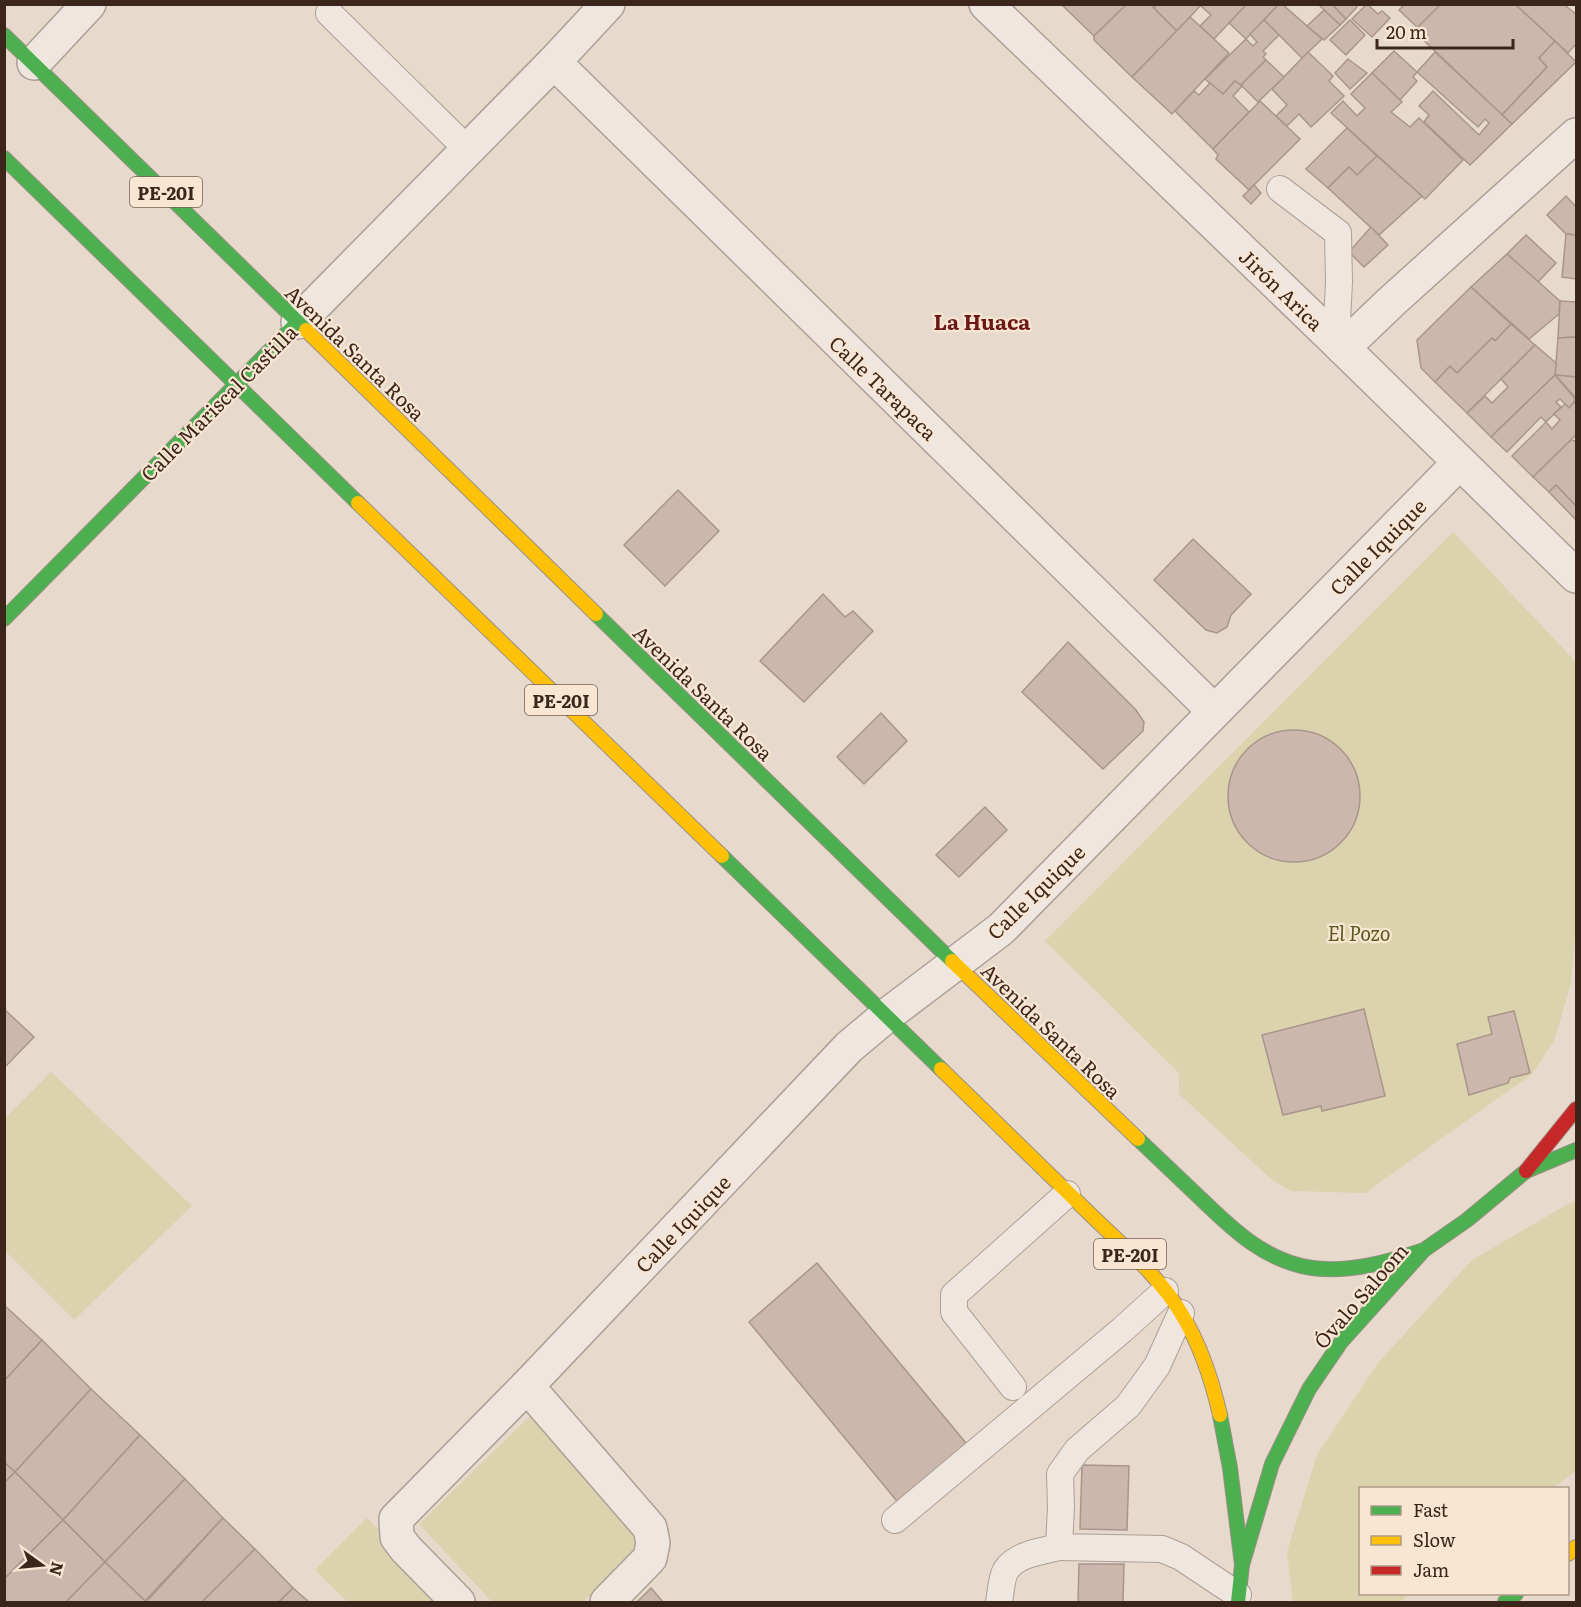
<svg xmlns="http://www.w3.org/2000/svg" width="1581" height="1607" viewBox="0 0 1581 1607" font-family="Literata,serif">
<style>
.green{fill:#dbd3ad}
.building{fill:#ccb7ad;stroke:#a8958b;stroke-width:1.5}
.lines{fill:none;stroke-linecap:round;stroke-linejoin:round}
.lane-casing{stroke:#ac9f96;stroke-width:28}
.street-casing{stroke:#ac9f96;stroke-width:36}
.fast-casing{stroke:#9c8f86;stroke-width:16}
.slow-casing{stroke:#9c8f86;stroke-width:16}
.jam-casing{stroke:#9c8f86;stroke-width:16}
.lane{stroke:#efe7df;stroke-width:26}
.street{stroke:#efe7df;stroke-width:33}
.fast{stroke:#4caf50;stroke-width:14}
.slow{stroke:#ffc107;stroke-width:14}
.jam{stroke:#c62828;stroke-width:14}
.labels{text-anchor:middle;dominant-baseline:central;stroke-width:4.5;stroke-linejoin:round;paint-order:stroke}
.shield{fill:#f9e6d2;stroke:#756053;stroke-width:1.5}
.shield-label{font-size:18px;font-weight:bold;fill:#3c261c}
.street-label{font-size:20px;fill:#3c261c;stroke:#f9e6d2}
.park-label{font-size:20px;font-style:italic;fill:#585b21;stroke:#f9e6d2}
.neighbourhood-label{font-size:21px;font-weight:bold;fill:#6d1817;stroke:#f9e6d2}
</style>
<rect width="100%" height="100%" fill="#e7dacc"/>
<g class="green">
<polygon points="1453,532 1576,662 1576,926 1571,984 1554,1041 1532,1074 1365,1193 1291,1191 1272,1180 1179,1094 1179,1073 1045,941"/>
<polygon points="51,1072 192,1206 74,1320 5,1251 5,1118"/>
<polygon points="1576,1202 1576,1471 1553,1488 1360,1488 1360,1594 1411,1594 1399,1602 1293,1602 1287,1552 1317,1455 1378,1363 1472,1260 1568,1204"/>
<polygon points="530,1416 647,1541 583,1602 492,1602 419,1524"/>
<polygon points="367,1518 452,1602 348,1602 315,1570"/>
</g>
<g class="building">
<polygon points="1061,4 1127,4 1094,36"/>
<polygon points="1127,4 1150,4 1177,31 1132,77 1094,40 1094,36"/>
<polygon points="1157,4 1202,4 1177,31 1154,8"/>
<polygon points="1202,4 1247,4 1214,39 1200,26 1211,15 1201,6"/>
<polygon points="1247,4 1279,4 1246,39 1229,23"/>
<polygon points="1279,4 1282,4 1322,39 1302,58 1264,20"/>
<polygon points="1318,4 1332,4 1346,19 1340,25"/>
<polygon points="1332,4 1355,4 1357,7 1346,19"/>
<polygon points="1367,4 1378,14 1382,11 1390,18 1372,37 1352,19"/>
<polygon points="1405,4 1441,4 1418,28 1399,10"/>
<polygon points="1441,4 1515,4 1555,41 1539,58 1547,67 1502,115 1414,31"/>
<polygon points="1515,4 1563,4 1576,14 1576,44 1568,53"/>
<polygon points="1324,10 1340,25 1324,40 1307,26"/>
<polygon points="1190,17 1229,53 1172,114 1132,77"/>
<polygon points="1264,20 1279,35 1263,51 1266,54 1263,57 1266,60 1241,85 1235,81 1223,94 1205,79 1246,39 1253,46 1257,42 1250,34"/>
<polygon points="1350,20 1365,35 1346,55 1330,40"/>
<polygon points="1555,41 1576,62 1512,124 1502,115 1547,67 1539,58"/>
<polygon points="1394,51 1417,72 1413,77 1417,81 1400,100 1372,73"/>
<polygon points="1308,52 1333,76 1329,81 1344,96 1311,127 1299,114 1287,126 1276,116 1287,105 1272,89"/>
<polygon points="1435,52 1512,124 1470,165 1424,122 1429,115 1419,106 1433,91 1479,135 1489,123 1485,119 1478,127 1417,72"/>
<polygon points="1348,59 1367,73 1350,89 1335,73"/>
<polygon points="1266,60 1284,77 1258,102 1241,85"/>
<polygon points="1372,73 1402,102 1391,112 1410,127 1419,118 1463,160 1425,199 1331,113 1343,101 1357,116 1365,108 1351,94"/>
<polygon points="1235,81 1242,86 1233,96 1249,112 1213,149 1175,111 1194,91 1199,95 1210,83 1223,94"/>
<polygon points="1260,101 1300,139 1249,190 1216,159 1218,155 1213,149"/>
<polygon points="1347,128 1377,156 1357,175 1349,167 1328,188 1306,169"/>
<polygon points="1377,156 1422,196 1379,235 1328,188 1349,167 1357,175"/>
<polygon points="1254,185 1261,193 1251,204 1243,196"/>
<polygon points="1566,196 1576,207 1576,235 1566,234 1547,215"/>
<polygon points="1371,227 1388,245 1364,267 1349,252"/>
<polygon points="1566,234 1576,235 1576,279 1562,277"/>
<polygon points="1526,235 1556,263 1538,282 1507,254"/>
<polygon points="1507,254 1560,301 1559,314 1529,339 1471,287"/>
<polygon points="1471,287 1511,324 1495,341 1492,338 1457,373 1450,366 1435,382 1421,368 1417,340"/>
<polygon points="1560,301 1576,302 1576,337 1558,338"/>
<polygon points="1511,324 1535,345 1467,413 1435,382 1450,366 1457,373 1492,338 1495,341"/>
<polygon points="1576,337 1576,377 1555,375 1558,338"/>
<polygon points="1535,345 1556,363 1555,375 1491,437 1467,413 1485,396 1492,403 1508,387 1501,379"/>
<polygon points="1555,375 1576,377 1576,398"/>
<polygon points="1555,375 1576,400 1569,408 1560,399 1556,402 1561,407 1546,422 1541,417 1507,452 1491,437"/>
<polygon points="1576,400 1576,435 1533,477 1512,456 1546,422 1552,429 1560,420 1554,414 1565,404 1569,408"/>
<polygon points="1571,440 1576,441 1576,506 1556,485 1549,492 1533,477"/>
<polygon points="1556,485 1576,506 1576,520 1549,492"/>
<polygon points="678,490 719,531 665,586 624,545"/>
<polygon points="1193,539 1251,594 1231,615 1227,627 1217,633 1206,630 1154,580"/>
<polygon points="823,594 845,617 853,611 873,631 804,702 760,661"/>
<polygon points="1068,642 1136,710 1144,722 1143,731 1103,769 1022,692"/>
<polygon points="881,713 907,741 864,784 837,757"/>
<circle cx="1294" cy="796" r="66"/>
<polygon points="985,807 1007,830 959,877 936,855"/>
<polygon points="4,1009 34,1037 4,1068"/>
<polygon points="1364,1009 1385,1096 1322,1111 1321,1106 1283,1115 1262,1035"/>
<polygon points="1514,1011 1530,1073 1510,1078 1508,1083 1469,1095 1457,1044 1492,1034 1488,1017"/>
<polygon points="817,1263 970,1448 901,1506 749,1322"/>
<polygon points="4,1305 42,1340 4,1381"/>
<polygon points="42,1340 91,1389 15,1472 4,1462 4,1381"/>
<polygon points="91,1389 140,1435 63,1520 15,1472"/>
<polygon points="140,1435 185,1479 105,1562 63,1520"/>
<polygon points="4,1462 15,1472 4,1483"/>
<polygon points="1082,1465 1129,1466 1127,1530 1080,1529"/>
<polygon points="15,1472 63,1520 4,1579 4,1483"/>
<polygon points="185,1479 223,1518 145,1601 105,1562"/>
<polygon points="223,1518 255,1549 202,1602 146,1602"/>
<polygon points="63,1520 105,1562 66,1602 4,1602 4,1579"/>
<polygon points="255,1549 293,1588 279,1602 202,1602"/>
<polygon points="105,1562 145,1601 144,1602 66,1602"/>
<polygon points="1079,1564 1124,1564 1123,1602 1078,1602"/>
<polygon points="293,1588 309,1602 279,1602"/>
<polygon points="651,1588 663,1602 637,1602"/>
</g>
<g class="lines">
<defs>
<g id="lane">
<polyline points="329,13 468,150"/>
<polyline points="1280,189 1338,233 1339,282 1336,341"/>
<polyline points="1181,1313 1157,1366 1128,1406 1077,1450 1060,1474 1061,1507 1059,1547 1162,1549 1181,1557 1238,1595"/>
<polyline points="1013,1387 954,1312 954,1295 1067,1194"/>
<polyline points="895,1520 1122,1330 1165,1291"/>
<path d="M999,1602C1001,1593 1001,1578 1006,1570C1017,1554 1042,1551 1059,1547"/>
</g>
<g id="street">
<polyline points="986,4 1336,341 1576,576"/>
<polyline points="554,62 1214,711"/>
<polyline points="34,63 89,4"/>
<polyline points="298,322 554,62 608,4"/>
<polyline points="1343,348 1391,302 1576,135"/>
<polyline points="527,1386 650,1528 653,1543 650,1558 607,1602"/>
<polyline points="458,1602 406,1549 397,1537 396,1519 527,1386 849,1047 886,1016 1001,929 1459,463"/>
</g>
<g id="fast">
<polyline points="4,35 306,330"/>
<polyline points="4,158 358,503"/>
<polyline points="596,614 952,961"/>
<polyline points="4,619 298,322"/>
<polyline points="722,856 941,1069"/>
<path d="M1138,1139C1158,1158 1178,1177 1198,1196C1231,1228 1264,1261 1312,1268C1350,1273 1388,1262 1424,1250"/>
<polyline points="1220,1415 1230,1468 1242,1565"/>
<polyline points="1238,1602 1242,1565 1272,1464 1309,1389 1341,1342 1424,1250 1467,1220 1526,1171 1576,1150"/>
<polyline points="1505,1602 1516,1594"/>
</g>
<g id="slow">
<polyline points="306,330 596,614"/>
<polyline points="358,503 722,856"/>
<polyline points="952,961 1138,1139"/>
<path d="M941,1069C991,1118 1042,1167 1092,1216C1123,1246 1159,1276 1181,1313C1200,1344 1212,1380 1220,1415"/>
<polyline points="1568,1554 1576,1547"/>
</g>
<polyline id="jam" points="1526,1171 1576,1109"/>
</defs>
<use href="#lane" class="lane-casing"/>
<use href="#street" class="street-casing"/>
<use href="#fast" class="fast-casing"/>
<use href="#slow" class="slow-casing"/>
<use href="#jam" class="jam-casing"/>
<use href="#lane" class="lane"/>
<use href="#street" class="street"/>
<use href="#fast" class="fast"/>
<use href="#slow" class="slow"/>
<use href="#jam" class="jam"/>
</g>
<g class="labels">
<g class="shield">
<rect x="130" y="177" width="72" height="30" rx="4.5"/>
<rect x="525" y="685" width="72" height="30" rx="4.5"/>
<rect x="1094" y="1239" width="72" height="30" rx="4.5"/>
</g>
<g class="shield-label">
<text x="166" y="192">PE-20I</text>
<text x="561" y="700">PE-20I</text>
<text x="1130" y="1254">PE-20I</text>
</g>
<g class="street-label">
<text transform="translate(1282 289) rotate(44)">Jirón Arica</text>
<text transform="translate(356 352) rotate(44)">Avenida Santa Rosa</text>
<text transform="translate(884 387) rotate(44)">Calle Tarapaca</text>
<text transform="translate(218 402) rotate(-45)">Calle Mariscal Castilla</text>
<text transform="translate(1377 546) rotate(-45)">Calle Iquique</text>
<text transform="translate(704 692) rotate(44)">Avenida Santa Rosa</text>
<text transform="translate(1035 891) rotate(-44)">Calle Iquique</text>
<text transform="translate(1052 1030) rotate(44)">Avenida Santa Rosa</text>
<text transform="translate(682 1223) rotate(-46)">Calle Iquique</text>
<text transform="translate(1360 1295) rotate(-49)">Óvalo Saloom</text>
</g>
<g class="park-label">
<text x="1359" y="932">El Pozo</text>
</g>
<g class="neighbourhood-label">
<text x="982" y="320">La Huaca</text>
</g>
</g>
<rect width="1581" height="1607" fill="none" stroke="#3c261c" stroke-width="12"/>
<rect x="1359" y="1487" width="210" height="108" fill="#f9e6d2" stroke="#ad9989" stroke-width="1.5"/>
<rect x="1371" y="1506" width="30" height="9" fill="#4caf50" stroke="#ad9989" stroke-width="1.5"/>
<text x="1413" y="1517" font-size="18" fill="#3c261c">Fast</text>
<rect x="1371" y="1536" width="30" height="9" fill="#ffc107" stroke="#ad9989" stroke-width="1.5"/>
<text x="1413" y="1547" font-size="18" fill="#3c261c">Slow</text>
<rect x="1371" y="1566" width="30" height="9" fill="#c62828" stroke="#ad9989" stroke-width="1.5"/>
<text x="1413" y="1577" font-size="18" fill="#3c261c">Jam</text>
<g transform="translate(42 1565) rotate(105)" stroke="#f9e6d2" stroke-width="4.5" paint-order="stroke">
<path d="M0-4.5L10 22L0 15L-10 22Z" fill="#3c261c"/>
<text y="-9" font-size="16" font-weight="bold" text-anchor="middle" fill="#3c261c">N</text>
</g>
<path d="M1377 39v9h136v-9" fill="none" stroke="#3c261c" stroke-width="3"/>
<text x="1386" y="39" font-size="18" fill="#3c261c" stroke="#f9e6d2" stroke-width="4.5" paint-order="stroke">20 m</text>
</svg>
